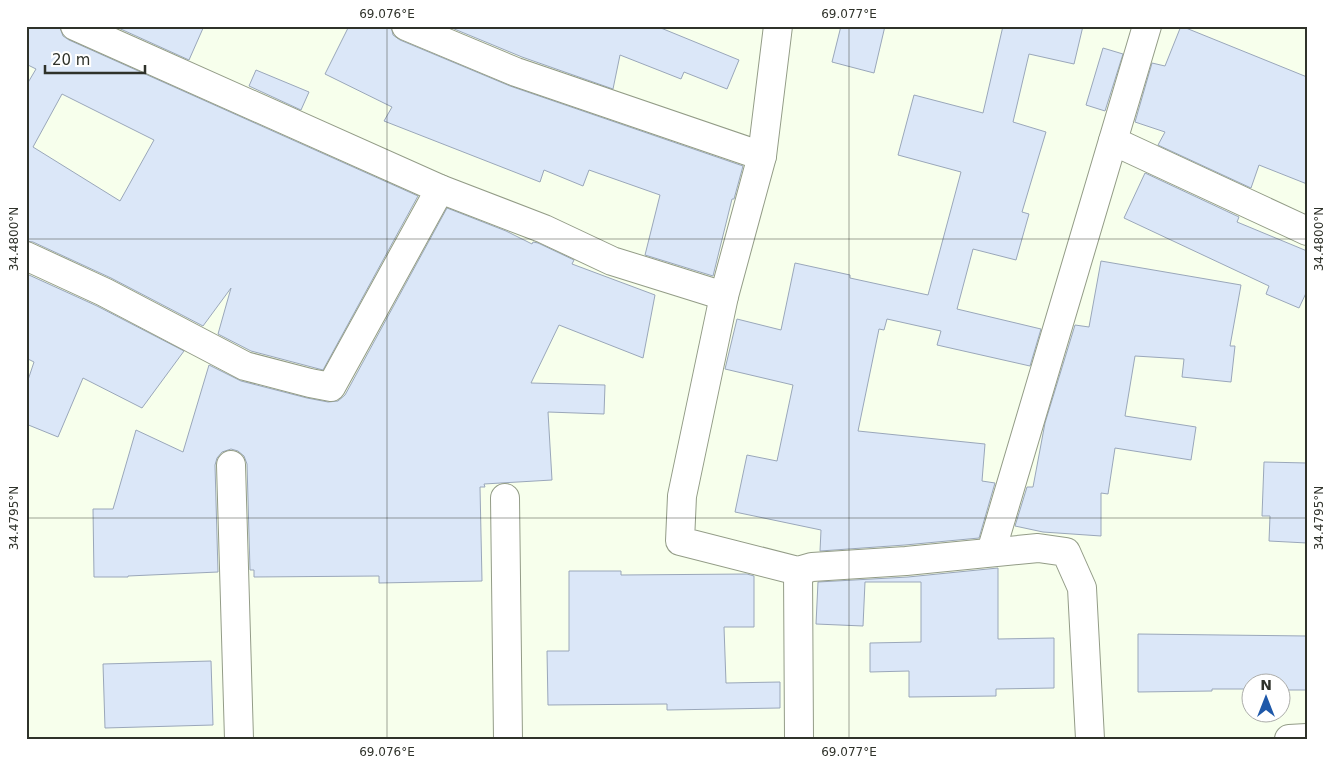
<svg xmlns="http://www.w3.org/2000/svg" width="1333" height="765" viewBox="0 0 1333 765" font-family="'DejaVu Sans',sans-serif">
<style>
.building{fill:#dbe7f8;stroke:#9aa7ba;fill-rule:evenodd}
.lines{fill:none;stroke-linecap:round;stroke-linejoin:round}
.minor-casing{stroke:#939c87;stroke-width:30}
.minor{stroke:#fff;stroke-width:28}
.ticks{fill:none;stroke:#2f322a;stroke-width:1;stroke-opacity:0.45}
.neatline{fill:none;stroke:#2f322a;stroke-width:2}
.ticks-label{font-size:12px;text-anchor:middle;fill:#2f322a}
</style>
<rect width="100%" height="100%" fill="#f7ffec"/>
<g class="building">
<path d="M26,26H56L60,28L63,36L69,40L418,196L323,370L251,351L218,334L231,288L203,326L111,278L33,242L26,241V86L36,69L26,64ZM62,94L154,140L120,201L33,147Z"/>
<polygon points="114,26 204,26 189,60"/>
<polygon points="349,26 391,26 393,35 400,40 510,86 743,166 734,199 732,199 713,276 645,255 660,195 589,170 583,186 544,170 540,182 384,121 392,107 325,74"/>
<polygon points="447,26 656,26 739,60 727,89 684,72 681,79 620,55 613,89 522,57"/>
<polygon points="841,26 885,26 874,73 832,62"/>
<polygon points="1003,26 1083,26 1074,64 1029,54 1013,122 1046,132 1022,212 1029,214 1016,260 973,249 957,309 1041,329 1030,366 937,345 941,331 887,319 884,330 879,329 858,431 985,444 982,481 995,483 979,538 905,545 820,551 821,530 735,512 747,455 777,461 793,385 725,369 737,319 781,330 795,263 850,275 850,278 928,295 961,172 898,155 914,95 983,113"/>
<polygon points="1181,26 1307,77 1307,184 1259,165 1251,188 1158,145 1165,132 1135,122 1152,63 1165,66"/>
<polygon points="1103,48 1123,54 1105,111 1086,105"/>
<polygon points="256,70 309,92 301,110 249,86"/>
<polygon points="1145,173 1239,217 1237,222 1307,251 1307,291 1299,308 1266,294 1269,286 1124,218"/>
<polygon points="447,208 506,231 532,244 533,242 538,243 574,260 572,264 655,295 643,358 559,325 531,383 605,385 604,414 548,412 552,480 484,484 485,487 480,487 482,581 379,583 379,576 254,577 254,570 250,570 247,464 244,456 238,451 231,449 222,452 217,458 215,465 218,572 128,576 128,577 94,577 93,509 113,509 136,430 183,452 209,365 241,381 307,398 328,402 338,401 345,395"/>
<polygon points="1101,261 1241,285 1230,346 1235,346 1231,382 1182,377 1184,359 1135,356 1125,416 1196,427 1191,460 1115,448 1108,494 1101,493 1101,536 1043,532 1015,526 1027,487 1033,487 1045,423 1075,325 1089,327"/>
<polygon points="29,275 97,306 184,351 142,408 83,378 58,437 26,424 26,386 34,362 26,358 26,281"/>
<polygon points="1264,462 1307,463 1307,543 1269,541 1270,516 1262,516"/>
<polygon points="998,568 998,639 1054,638 1054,688 996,689 996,696 909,697 909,671 870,672 870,643 921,642 921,582 865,582 863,626 816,624 818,582 908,577"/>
<polygon points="569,571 621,571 621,575 747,574 754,576 754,627 724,627 726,683 780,682 780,708 667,710 667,704 548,705 547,651 569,651"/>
<polygon points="1138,634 1307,636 1307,690 1280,690 1280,682 1250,682 1250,689 1212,689 1212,691 1138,692"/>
<polygon points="211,661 213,725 105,728 103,664"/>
</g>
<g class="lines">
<defs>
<g id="minor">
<polyline points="75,26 440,189 544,229 612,261 724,296"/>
<polyline points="406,26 516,72 762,156"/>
<polyline points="778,26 762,156 724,296 682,496 680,541 798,571 812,567 906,561 1038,548 1066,552 1082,588 1090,739"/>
<polyline points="1113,141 1307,231"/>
<polyline points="26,256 104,292 245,366 310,383 331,387 440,189"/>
<polyline points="231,465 239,739"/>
<polyline points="505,498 508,739"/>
<polyline points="991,552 1147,26"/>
<polyline points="798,571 799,739"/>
<polyline points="1289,739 1307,738"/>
</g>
</defs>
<use href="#minor" class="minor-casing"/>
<use href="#minor" class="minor"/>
</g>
<path class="ticks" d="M387,26V739M849,26V739M26,239H1307M26,518H1307"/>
<rect width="1333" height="765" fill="none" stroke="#ffffff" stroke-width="55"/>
<g transform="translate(1266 698)"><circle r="24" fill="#ffffff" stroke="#acadaa"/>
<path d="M0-4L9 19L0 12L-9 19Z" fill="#1e58a9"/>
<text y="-8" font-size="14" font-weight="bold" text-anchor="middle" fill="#2f322a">N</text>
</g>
<path d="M45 65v8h100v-8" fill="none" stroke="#2f322a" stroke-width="2.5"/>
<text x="52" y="65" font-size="15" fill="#2f322a" stroke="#ffffff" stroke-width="4" paint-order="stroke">20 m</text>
<rect x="28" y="28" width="1278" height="710" class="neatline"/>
<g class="ticks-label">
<text x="387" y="18">69.076°E</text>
<text x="849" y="18">69.077°E</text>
<text transform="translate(14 239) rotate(-90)" y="4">34.4800°N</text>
<text transform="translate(1319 239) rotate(-90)" y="4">34.4800°N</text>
<text transform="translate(14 518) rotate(-90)" y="4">34.4795°N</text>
<text transform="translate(1319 518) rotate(-90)" y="4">34.4795°N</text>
<text x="387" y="756">69.076°E</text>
<text x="849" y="756">69.077°E</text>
</g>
</svg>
